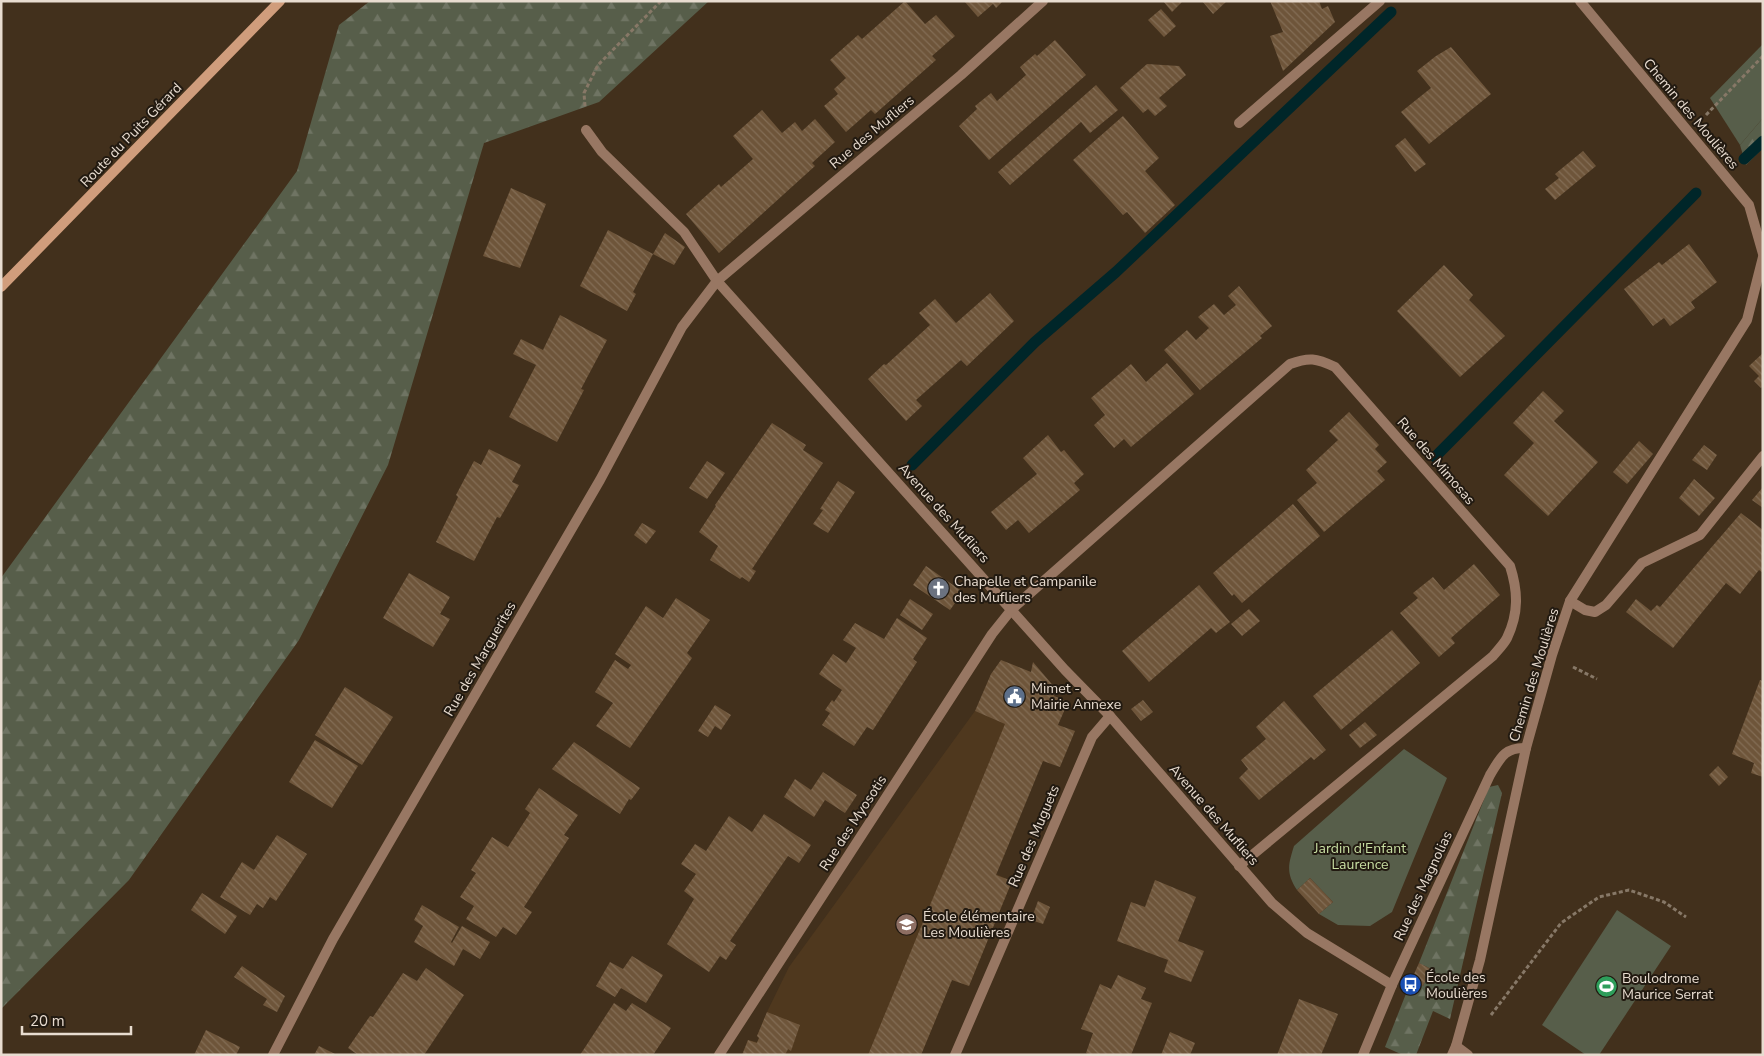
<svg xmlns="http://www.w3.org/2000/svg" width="1764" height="1056" viewBox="0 0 1764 1056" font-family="'Nunito Sans',sans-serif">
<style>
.built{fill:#4f381e}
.green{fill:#575e4a}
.forest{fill:url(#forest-firs)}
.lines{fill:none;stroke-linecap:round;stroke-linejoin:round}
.stream{stroke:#002629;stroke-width:11}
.building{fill:url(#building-back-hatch)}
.path{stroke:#877867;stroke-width:3;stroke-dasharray:4 2.5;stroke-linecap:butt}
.lane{stroke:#987763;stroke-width:10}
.street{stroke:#987763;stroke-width:10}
.secondary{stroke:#d09d7c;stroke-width:10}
.labels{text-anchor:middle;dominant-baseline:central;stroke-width:4;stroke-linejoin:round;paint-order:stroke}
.street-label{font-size:14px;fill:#e8dcd0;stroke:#221a11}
.poi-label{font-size:14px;fill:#e8dcd0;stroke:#221a11;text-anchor:start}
.park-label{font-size:14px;fill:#c9dfa3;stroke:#221a11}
</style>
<defs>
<pattern id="forest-firs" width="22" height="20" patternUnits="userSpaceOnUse" patternTransform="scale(1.25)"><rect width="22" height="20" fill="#575e4a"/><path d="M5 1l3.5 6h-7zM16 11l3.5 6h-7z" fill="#6f7463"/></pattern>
<pattern id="building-back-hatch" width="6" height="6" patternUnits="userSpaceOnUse" patternTransform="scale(1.25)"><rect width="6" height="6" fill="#6e553a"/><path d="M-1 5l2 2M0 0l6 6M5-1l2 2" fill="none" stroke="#836d55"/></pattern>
</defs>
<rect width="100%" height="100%" fill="#42301c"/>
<polygon class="built" points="975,711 1050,742 996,874 1012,881 969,986 952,980 921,1055 742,1055 748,1040 757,1042 759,1038 757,1036 767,1012 789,967"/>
<g class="green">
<polygon points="1763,44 1763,118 1740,145 1710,98"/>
<path d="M1404,749L1447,778L1392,912L1370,926L1338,925L1319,914L1333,902L1310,878L1297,890C1286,873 1288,865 1294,846Z"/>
<polygon points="1617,910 1671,946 1599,1055 1586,1055 1542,1025"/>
</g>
<g class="forest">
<polygon points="370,1 709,1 599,102 484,143 388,465 299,640 129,880 1,1009 1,578 297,171 339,25"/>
<polygon points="1763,118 1763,148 1746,165 1740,145"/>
<polygon points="1498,785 1502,793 1450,1019 1433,1011 1416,1055 1403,1055 1385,1047 1411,981 1423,986 1431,969 1419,963 1489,787"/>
</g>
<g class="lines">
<g class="stream">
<polyline points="1744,159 1763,141"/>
<polyline points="1435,457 1696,193"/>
<polyline points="912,465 1035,342 1116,272 1391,12"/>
</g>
</g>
<g class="building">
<polygon points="905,1 925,24 936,15 955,36 932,56 936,60 875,114 871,110 846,132 824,106 838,94 834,89 846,78 830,60 858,35 862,39"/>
<polygon points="964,1 1003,1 996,8 993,4 978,17"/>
<polygon points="1163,1 1183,1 1172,12"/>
<polygon points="1202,1 1227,1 1213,14"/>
<polygon points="1270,1 1319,1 1322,9 1328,6 1335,22 1283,71 1270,36 1283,32"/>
<polygon points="1161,9 1176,26 1164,37 1148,20"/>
<polygon points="1055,40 1086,75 989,160 959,126 977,109 975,106 991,93 997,101 1026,75 1020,67 1035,54 1037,56"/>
<polygon points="1451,47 1491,94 1429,144 1401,112 1431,88 1417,71 1436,56"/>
<polygon points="1147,64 1179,66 1186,75 1159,98 1167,106 1155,116 1148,109 1143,113 1120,88"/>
<polygon points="1096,85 1118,110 1090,133 1081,122 1010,185 998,172"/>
<polygon points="762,110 782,133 795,122 802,131 815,119 835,142 812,163 815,166 719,253 686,214 719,184 721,187 753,159 733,136"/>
<polygon points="1123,116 1159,158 1145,171 1175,205 1145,233 1127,212 1123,215 1073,160"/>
<polygon points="1405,138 1426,164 1415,172 1395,146"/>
<polygon points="1583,151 1596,166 1555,200 1545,189 1559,178 1555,174"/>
<polygon points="511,188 546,204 520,268 483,256"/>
<polygon points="608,230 653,254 633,292 636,294 627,311 580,286"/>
<polygon points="665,233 685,247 674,265 653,254"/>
<polygon points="1689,244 1717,282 1691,302 1695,308 1670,326 1664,318 1653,326 1624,289 1659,262 1662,265"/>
<polygon points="1444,265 1473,295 1469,300 1505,336 1460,377 1397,311"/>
<polygon points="1239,286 1272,326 1260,336 1262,338 1200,390 1164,350 1187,330 1196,340 1209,328 1198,317 1214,304 1224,315 1236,305 1228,296"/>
<polygon points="990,293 1014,321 967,366 961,360 916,400 922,406 906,421 868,379 884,364 886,365 930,325 919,313 935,299 956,323"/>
<polygon points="560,315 607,340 581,389 584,390 557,442 509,417 536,365 513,354 521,339 543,350"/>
<polygon points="1763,353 1763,386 1761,388 1754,381 1759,376 1749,366"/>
<polygon points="1167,363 1194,394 1131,447 1124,439 1114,448 1094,425 1105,415 1091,398 1131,364 1146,382"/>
<polygon points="1543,391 1564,411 1554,421 1598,462 1548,516 1504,475 1534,443 1513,423"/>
<polygon points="1349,412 1379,445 1375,449 1387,462 1377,471 1385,480 1324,532 1297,500 1317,483 1306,470 1338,440 1329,431"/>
<polygon points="772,423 806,445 803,450 823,463 752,569 756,571 749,582 742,577 740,579 710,560 718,546 699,532 716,506 715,505"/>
<polygon points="1048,435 1061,452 1064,450 1084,474 1074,483 1080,490 1029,533 1018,520 1006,530 991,512 1037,474 1023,458"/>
<polygon points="1639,441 1653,454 1627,484 1613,472"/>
<polygon points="1704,445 1717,455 1707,470 1692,460"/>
<polygon points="489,449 521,465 512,482 519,485 500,518 497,517 474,561 436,542 458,497 456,495 474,461 481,465"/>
<polygon points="707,461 725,473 707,499 689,488"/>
<polygon points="1694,479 1715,498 1699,516 1679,498"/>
<polygon points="838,481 855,492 828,533 813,524 823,510 820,509"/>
<polygon points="1763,487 1763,508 1752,500"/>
<polygon points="1293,504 1320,536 1242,603 1234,594 1232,596 1213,573"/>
<polygon points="1741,513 1763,530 1763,573 1759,570 1740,594 1726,583 1673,648 1626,612 1636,599 1651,611 1657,605 1660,607"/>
<polygon points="642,523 656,531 646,544 634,535"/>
<polygon points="1474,564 1500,595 1451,638 1455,643 1439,657 1400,613 1418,598 1413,593 1433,577 1444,590"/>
<polygon points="926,566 963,592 950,610 913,585"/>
<polygon points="409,573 450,597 440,614 450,619 433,647 383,618"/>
<polygon points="1199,585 1230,622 1216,633 1211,628 1149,682 1122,651"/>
<polygon points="676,598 710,620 687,653 692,658 630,748 596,726 613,703 595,692 615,660 628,669 631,665 615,654 646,606 663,618"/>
<polygon points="910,599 933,614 922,630 900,615"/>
<polygon points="1249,609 1260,621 1242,636 1231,624"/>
<polygon points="897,618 927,638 913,659 917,662 873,730 867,727 854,746 822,725 830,713 825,710 832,700 834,702 842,690 819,674 833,654 846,663 856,648 843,640 855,623 884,639"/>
<polygon points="1392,630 1420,663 1341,730 1313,696"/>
<polygon points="1001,660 1031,672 1033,662 1056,689 1054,696 1068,702 1058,725 1075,731 1060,767 1043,761 996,875 1012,881 969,986 952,980 921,1055 868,1055 1005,724 975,711 991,674"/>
<polygon points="1760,680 1763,681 1763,777 1751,773 1754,763 1732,754"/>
<polygon points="345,687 393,717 362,765 315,735"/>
<polygon points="1143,700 1153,712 1141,721 1131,709"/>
<polygon points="1284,701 1326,750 1314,760 1311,757 1259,800 1239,778 1248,769 1241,760 1266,739 1256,727"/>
<polygon points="715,705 731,715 721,730 715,726 708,737 698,731"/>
<polygon points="1365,722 1377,735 1360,748 1349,735"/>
<polygon points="315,740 358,766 332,808 289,782"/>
<polygon points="574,742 640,788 631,800 629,799 620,814 552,769"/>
<polygon points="1718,766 1728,777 1719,786 1709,775"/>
<polygon points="823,772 857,795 845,813 825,800 814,817 784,797 795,779 811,790"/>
<polygon points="539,788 578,815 564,835 569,838 524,907 532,912 516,935 503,927 496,937 466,919 474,906 460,897 476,873 471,870 492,837 508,847 530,813 525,809"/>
<polygon points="764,814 811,845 799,863 788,856 730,941 736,945 726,960 720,956 709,972 667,944 694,899 684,891 696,874 681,864 695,844 706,851 729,816 752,832"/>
<polygon points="277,835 307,854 276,901 270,897 263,908 257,904 250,915 220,897 242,862 254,870"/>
<polygon points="1310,878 1333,902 1319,914 1297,890"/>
<polygon points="1155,880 1196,897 1178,941 1204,951 1191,982 1164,972 1168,960 1117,941 1131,902 1145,907"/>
<polygon points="202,893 237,916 225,934 191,910"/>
<polygon points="1038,901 1050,907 1043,924 1031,920"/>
<polygon points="422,905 459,927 451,942 452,943 462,926 490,942 480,959 463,949 454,966 414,942 423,926 414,920"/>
<polygon points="632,956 663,975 646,1003 621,988 615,997 596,986 610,962 623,969"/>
<polygon points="1419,963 1431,969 1423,986 1411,981"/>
<polygon points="242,966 285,996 277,1012 263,1005 267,999 234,977"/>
<polygon points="426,968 464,995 424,1055 358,1055 348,1048 370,1016 373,1017 403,973 417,981"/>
<polygon points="1118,975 1146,988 1141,999 1152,1003 1131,1055 1089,1055 1086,1053 1093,1033 1081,1029 1100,984 1111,989"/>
<polygon points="1299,999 1338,1014 1321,1055 1277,1055"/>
<polygon points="614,1003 626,1011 632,1003 671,1028 653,1055 580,1055"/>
<polygon points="767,1012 800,1025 791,1051 788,1049 785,1055 742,1055 748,1040 757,1043 759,1038 757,1036"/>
<polygon points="206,1030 240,1047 236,1055 194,1055"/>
<polygon points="1170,1032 1195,1043 1190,1055 1161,1055"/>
<polygon points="319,1046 337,1055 314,1055"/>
</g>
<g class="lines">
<g class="path">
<polyline points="585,106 584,93 598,65 661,1"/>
<polyline points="1706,115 1763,56"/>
<polyline points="1573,667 1597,679"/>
<polyline points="1491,1015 1561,923 1599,897 1629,890 1664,902 1686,917"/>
</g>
<g class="lane">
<polyline points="586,130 602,152 684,232 717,281"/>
<polyline points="719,1055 992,634 1012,609"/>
</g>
<g class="street">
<polyline points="1580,1 1749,205 1763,254"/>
<polyline points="1239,123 1380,1"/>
<polyline points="717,281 1065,670 1110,716 1272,903 1307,933 1392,985"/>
<polyline points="1570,601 1585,610 1595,612 1606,605 1642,563 1700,535 1763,456"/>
<path d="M1012,609L1290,364C1309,357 1316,358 1335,367L1510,566C1518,591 1519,613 1507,638C1504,644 1497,651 1493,656L1239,866"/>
<polyline points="1456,1046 1468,1055"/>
<polyline points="273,1055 333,939 600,480 682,327 717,281 961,75 1043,1"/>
<polyline points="955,1055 1092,737 1110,716"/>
<path d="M1363,1055L1392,985L1490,775C1500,759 1504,747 1526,748"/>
<polyline points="1452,1055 1456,1046 1480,960 1526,748 1552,655 1570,601 1747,320 1763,257"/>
</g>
<polyline class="secondary" points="1,287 280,1"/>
</g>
<defs>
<symbol id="church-disc" viewBox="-11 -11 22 22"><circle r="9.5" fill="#6b7280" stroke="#221a11"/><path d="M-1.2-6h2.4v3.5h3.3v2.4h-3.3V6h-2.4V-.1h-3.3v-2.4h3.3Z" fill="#fff"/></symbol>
<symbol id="civic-disc" viewBox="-11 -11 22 22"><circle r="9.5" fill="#5c6f8a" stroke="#221a11"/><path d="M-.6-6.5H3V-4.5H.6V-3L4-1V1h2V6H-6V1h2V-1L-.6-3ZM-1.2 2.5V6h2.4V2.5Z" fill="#fff"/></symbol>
<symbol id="school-disc" viewBox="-11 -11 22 22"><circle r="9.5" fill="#8d6e63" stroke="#221a11"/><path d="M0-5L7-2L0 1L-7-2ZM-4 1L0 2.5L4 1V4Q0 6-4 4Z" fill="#fff"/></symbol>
<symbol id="bus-disc" viewBox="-11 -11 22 22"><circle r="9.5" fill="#1a4fb4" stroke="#221a11"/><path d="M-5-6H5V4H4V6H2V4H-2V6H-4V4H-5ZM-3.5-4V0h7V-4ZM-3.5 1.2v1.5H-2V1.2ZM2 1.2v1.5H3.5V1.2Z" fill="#fff"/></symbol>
<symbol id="stadium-disc" viewBox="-11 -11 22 22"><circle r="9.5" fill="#2e9e5b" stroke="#221a11"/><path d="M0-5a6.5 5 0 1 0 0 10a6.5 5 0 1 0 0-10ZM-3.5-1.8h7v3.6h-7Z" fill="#fff"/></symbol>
</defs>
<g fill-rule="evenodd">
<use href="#church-disc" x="926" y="576" width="25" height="25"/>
<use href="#civic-disc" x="1002" y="684" width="25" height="25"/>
<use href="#school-disc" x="894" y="912" width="25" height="25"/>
<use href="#bus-disc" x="1398" y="972" width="25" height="25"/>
<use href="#stadium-disc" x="1594" y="974" width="25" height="25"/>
</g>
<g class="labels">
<g class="street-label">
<text transform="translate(1691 114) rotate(50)">Chemin des Moulières</text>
<text transform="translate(872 132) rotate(-40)">Rue des Mufliers</text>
<text transform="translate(131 135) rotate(-46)">Route du Puits Gérard</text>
<text transform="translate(1436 461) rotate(49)">Rue des Mimosas</text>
<text transform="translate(944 513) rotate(48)">Avenue des Mufliers</text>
<text transform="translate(480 659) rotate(-60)">Rue des Marguerites</text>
<text transform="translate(1534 675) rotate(-73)">Chemin des Moulières</text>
<text transform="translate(1214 815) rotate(49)">Avenue des Mufliers</text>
<text transform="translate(853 823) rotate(-57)">Rue des Myosotis</text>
<text transform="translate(1034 836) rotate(-67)">Rue des Muguets</text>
<text transform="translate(1423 886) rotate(-65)">Rue des Magnolias</text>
</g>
<g class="poi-label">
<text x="954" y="581">Chapelle et Campanile<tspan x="954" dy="16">des Mufliers</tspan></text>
<text x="1031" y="688">Mimet -<tspan x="1031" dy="16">Mairie Annexe</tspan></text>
<text x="923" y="916">École élémentaire<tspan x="923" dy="16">Les Moulières</tspan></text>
<text x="1426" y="977">École des<tspan x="1426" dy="16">Moulières</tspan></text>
<text x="1622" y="978">Boulodrome<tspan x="1622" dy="16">Maurice Serrat</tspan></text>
</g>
<g class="park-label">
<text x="1360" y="848">Jardin d'Enfant<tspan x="1360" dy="16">Laurence</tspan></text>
</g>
</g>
<rect width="1764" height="1056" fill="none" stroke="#e8dcd0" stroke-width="5"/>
<path d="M22 1026v8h109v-8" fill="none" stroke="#e8dcd0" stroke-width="2.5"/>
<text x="30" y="1026" font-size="15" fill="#e8dcd0" stroke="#221a11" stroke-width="4" paint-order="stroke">20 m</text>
</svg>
